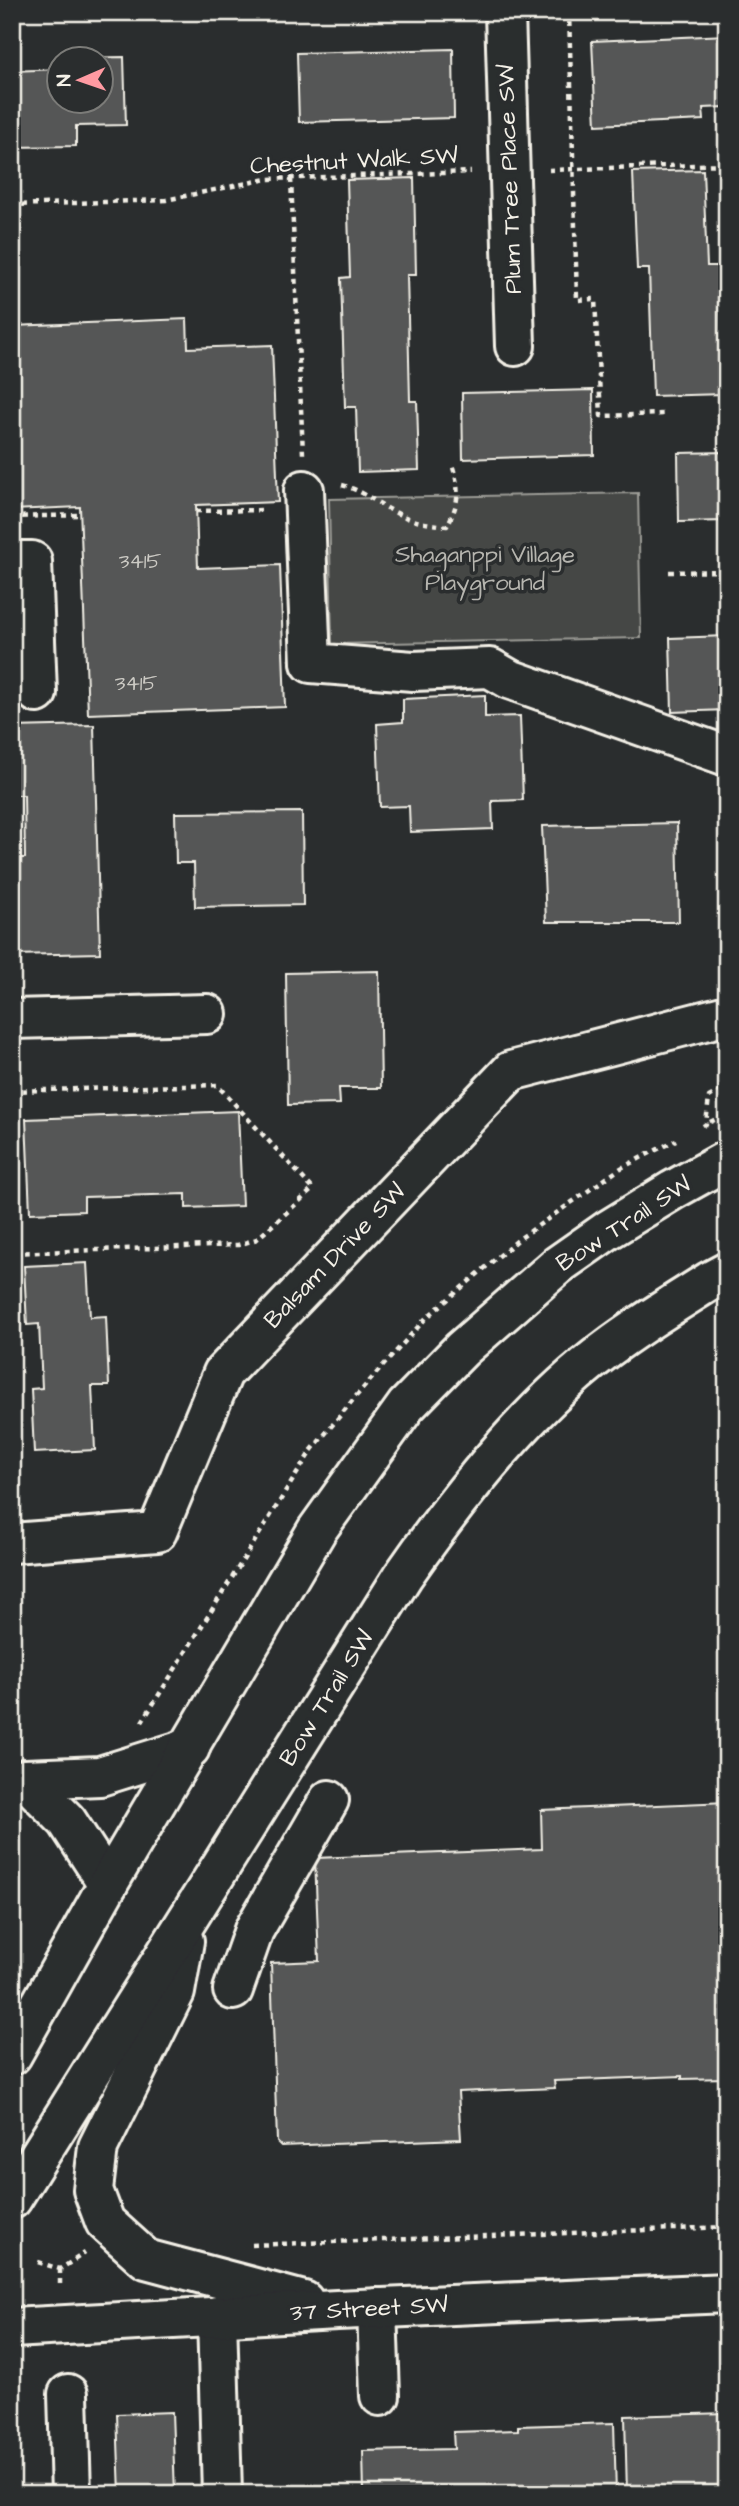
<svg xmlns="http://www.w3.org/2000/svg" width="739" height="2506" viewBox="0 0 739 2506" font-family="'Architects Daughter',sans-serif">
<style>
.green{fill:#444645;stroke:#9c9c96;stroke-width:2}
.building{fill:#555756;stroke:#f4f1e8;stroke-width:2}
.lines{fill:none;stroke-linecap:round;stroke-linejoin:round}
.minor-casing{stroke:#f4f1e8;stroke-width:44}
.major-casing{stroke:#f4f1e8;stroke-width:44}
.path{stroke:#f4f1e8;stroke-width:4.5;stroke-dasharray:5 5;stroke-linecap:butt}
.minor{stroke:#2a2d2e;stroke-width:38}
.major{stroke:#2a2d2e;stroke-width:38}
.labels{text-anchor:middle;dominant-baseline:central;stroke-width:7;stroke-linejoin:round;paint-order:stroke}
.number-label{font-size:21px;fill:#cccac4}
.street-label{font-size:24px;fill:#f4f1e8;stroke:#2a2d2e}
.park-label{font-size:24px;fill:#b6b5af;stroke:#2a2d2e}
</style>
<rect width="100%" height="100%" fill="#2a2d2e"/>
<filter id="ink" filterUnits="userSpaceOnUse"><feTurbulence type="fractalNoise" baseFrequency=".0143" numOctaves="2"/><feDisplacementMap in="SourceGraphic" scale="14" xChannelSelector="R" yChannelSelector="G"/><feConvolveMatrix kernelMatrix="1 2 1 2 8 2 1 2 1" color-interpolation-filters="sRGB"/></filter>
<g filter="url(#ink)">
<polygon class="green" points="638,493 641,638 332,644 329,499"/>
<g class="building">
<polygon points="727,35 727,107 703,108 704,120 596,125 592,41"/>
<polygon points="453,49 454,118 299,122 297,53"/>
<polygon points="124,57 126,125 76,126 76,146 12,147 12,71 60,69 60,102 102,102 102,60 71,58"/>
<polygon points="703,170 707,266 719,266 724,394 653,396 649,269 637,269 633,172"/>
<polygon points="414,178 416,275 407,275 410,401 417,401 419,470 358,472 356,407 345,407 341,278 350,277 347,180"/>
<polygon points="187,319 188,348 272,345 278,502 196,505 198,568 280,565 285,707 88,714 80,507 12,510 12,326"/>
<polygon points="593,390 594,455 463,459 462,393"/>
<polygon points="727,452 727,521 679,522 678,453"/>
<polygon points="727,636 727,710 672,712 670,638"/>
<polygon points="485,695 485,717 520,716 523,800 492,801 493,829 410,832 409,806 380,807 377,724 403,722 403,699"/>
<polygon points="94,725 100,953 13,955 12,858 25,858 24,795 12,795 12,727"/>
<polygon points="302,812 303,905 195,907 194,863 176,863 175,813"/>
<polygon points="677,823 679,922 546,922 542,826"/>
<polygon points="379,971 381,1088 339,1088 340,1104 288,1105 286,973"/>
<polygon points="238,1111 242,1206 186,1208 186,1194 84,1197 84,1211 30,1213 26,1119"/>
<polygon points="87,1263 90,1317 106,1316 109,1386 92,1386 95,1450 34,1453 31,1389 42,1388 39,1324 27,1325 24,1266"/>
<polygon points="727,1802 727,2078 682,2079 682,2076 554,2081 555,2088 458,2092 461,2139 281,2146 277,2142 271,1963 319,1961 315,1858 542,1849 541,1810"/>
<polygon points="172,2412 175,2494 120,2494 117,2414"/>
<polygon points="727,2413 727,2494 627,2494 625,2416"/>
<polygon points="614,2423 616,2494 364,2494 363,2451 454,2449 453,2432 518,2430 518,2426"/>
</g>
<g class="lines">
<defs>
<g id="minor">
<polyline points="505,12 515,346"/>
<polyline points="304,490 311,663 413,671 490,668 509,679 727,756"/>
<polyline points="12,561 32,561 37,693"/>
<polyline points="12,1019 207,1014"/>
<polyline points="12,1543 157,1532 223,1373 511,1071 727,1015"/>
<polyline points="233,1990 254,1930 329,1800"/>
<polyline points="377,2308 380,2396"/>
<polyline points="217,2316 222,2494"/>
<polyline points="68,2394 71,2494"/>
</g>
<g id="major">
<polyline points="25,1779 100,1776 190,1748"/>
<polyline points="25,1779 67,1821 108,1884"/>
<polyline points="184,1941 175,1992 98,2147 93,2190 105,2222 146,2259 304,2301"/>
<polyline points="12,2055 108,1884 317,1530 406,1406 462,1349 558,1265 608,1230 673,1190 727,1160"/>
<path d="M12,2199L403,1576C458,1497 529,1406 607,1349C640,1324 675,1303 710,1281L727,1272"/>
<polyline points="12,2328 337,2310 727,2293"/>
</g>
</defs>
<use href="#minor" class="minor-casing"/>
<use href="#major" class="major-casing"/>
<g class="path">
<polyline points="569,12 577,300 595,299 601,416 664,414"/>
<polyline points="549,170 727,164"/>
<polyline points="291,179 303,454"/>
<polyline points="12,205 166,200 267,179 471,172"/>
<path d="M342,485C365,491 381,507 403,516C417,523 432,524 447,526C460,501 460,490 452,464"/>
<polyline points="196,511 266,510"/>
<polyline points="12,517 80,515"/>
<polyline points="669,572 727,571"/>
<polyline points="12,1091 217,1085 313,1189 257,1239 238,1245 12,1253"/>
<polyline points="710,1122 727,1114"/>
<polyline points="703,1126 706,1124 709,1097 727,1086"/>
<polyline points="142,1722 311,1451 357,1395 426,1318 519,1239 621,1168 676,1140"/>
<polyline points="252,2245 727,2227"/>
<polyline points="38,2262 60,2269 85,2253"/>
<polyline points="60,2269 60,2286"/>
</g>
<use href="#minor" class="minor"/>
<use href="#major" class="major"/>
</g>
</g>
<g class="labels">
<g class="number-label">
<text x="140" y="561">3415</text>
<text x="136" y="683">3415</text>
</g>
<g class="street-label">
<text transform="translate(354 161) rotate(-3)">Chestnut Walk SW</text>
<text transform="translate(510 179) rotate(-92)">Plum Tree Place SW</text>
<text transform="translate(624 1224) rotate(-33)">Bow Trail SW</text>
<text transform="translate(335 1256) rotate(-46)">Balsam Drive SW</text>
<text transform="translate(327 1698) rotate(-58)">Bow Trail SW</text>
<text transform="translate(369 2309) rotate(-3)">37 Street SW</text>
</g>
<g class="park-label">
<text x="485" y="555">Shaganppi Village<tspan x="485" dy="28">Playground</tspan></text>
</g>
</g>
<rect width="739" height="2506" fill="none" stroke="#2a2d2e" stroke-width="42"/>
<rect x="21" y="21" width="697" height="2464" fill="none" stroke="#f4f1e8" stroke-width="2.5" filter="url(#ink)"/>
<g transform="translate(80 80) rotate(268)"><circle r="33" fill="#2a2d2e" stroke="#7b7b78" stroke-width="2"/>
<path d="M0-5L12 26L0 18L-12 26Z" fill="#ff9aa2"/>
<text y="-10" font-size="19" font-weight="bold" text-anchor="middle" fill="#f4f1e8">N</text>
</g>
</svg>
